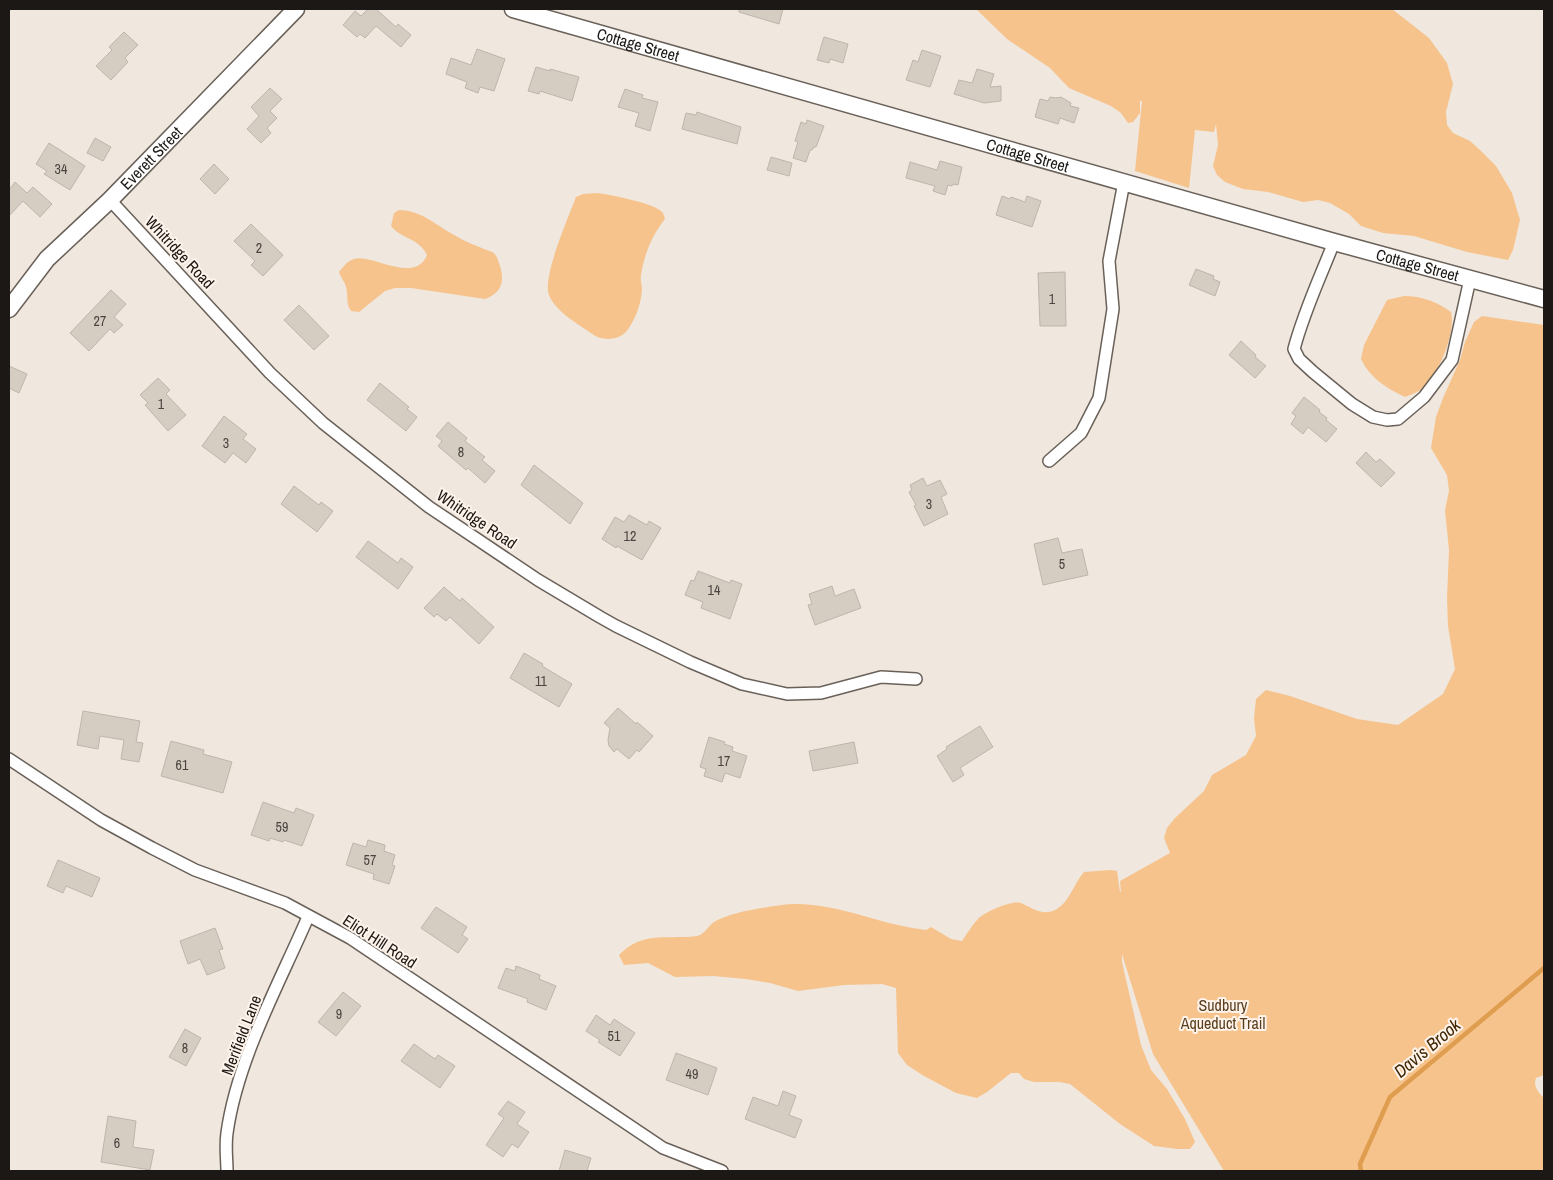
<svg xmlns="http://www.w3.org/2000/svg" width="1553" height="1180" viewBox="0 0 1553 1180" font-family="'Archivo Narrow',sans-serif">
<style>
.green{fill:#f6c38c}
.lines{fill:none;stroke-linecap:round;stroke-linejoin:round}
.stream{stroke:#df9d50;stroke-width:4.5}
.building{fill:#d5ccc2;stroke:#beb5ac}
.street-casing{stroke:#696159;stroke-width:14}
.secondary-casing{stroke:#696159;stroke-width:19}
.street{stroke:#fff;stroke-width:11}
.secondary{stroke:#fff;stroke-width:16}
.labels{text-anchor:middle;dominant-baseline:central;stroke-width:4;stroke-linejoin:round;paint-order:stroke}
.number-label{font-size:14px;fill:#4a4540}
.street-label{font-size:16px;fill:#1c1815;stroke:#fef4eb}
.park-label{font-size:16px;fill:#593d1d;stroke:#fef4eb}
.water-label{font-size:18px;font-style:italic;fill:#412704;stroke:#fef4eb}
</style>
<rect width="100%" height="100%" fill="#f0e7de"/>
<g class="green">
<polygon points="976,9 1392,9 1429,38 1447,63 1453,84 1446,112 1447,125 1453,133 1470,141 1480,150 1496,166 1512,193 1520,220 1513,250 1508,260 1467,252 1414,236 1383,233 1361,226 1349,214 1330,203 1318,200 1303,202 1268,192 1243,189 1225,182 1217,175 1213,166 1218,145 1216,124 1214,132 1195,130 1189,188 1135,171 1142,101 1140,101 1140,113 1133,122 1128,123 1121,113 1111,106 1069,88 1050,68 1007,39"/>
<path d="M598,193C611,195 654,203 662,212C664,214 664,216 665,219C652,235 644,255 641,275C640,280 642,285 642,290C641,304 635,321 626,332C617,341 600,341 591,333C578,324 555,311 549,295C542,277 569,216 576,197L583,194Z"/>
<path d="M399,210C421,210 437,226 456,236C467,243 480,247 492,252C497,255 498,260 500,266C505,282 501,293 485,299L411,288H395L385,291L359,312L351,311C345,302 349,297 346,287C345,282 341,278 339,272C343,267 347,261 354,259C371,253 415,285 427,255C418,237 401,239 391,226L394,213Z"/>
<path d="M1404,296C1422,296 1437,302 1451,312C1456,333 1439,373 1423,388C1418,392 1411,395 1405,397C1386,388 1370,378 1361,359L1364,345L1387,300Z"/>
<path d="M1482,316L1544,325V1075L1536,1078C1533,1086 1538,1092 1544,1098V1171H1224L1153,1054L1122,954V962L1141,1045L1151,1070L1167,1089L1185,1119L1195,1142L1190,1149H1178L1154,1146L1120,1124L1070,1084L1059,1082H1034L1024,1079L1019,1073H1011L987,1092L977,1098L956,1093L924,1076L907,1065L898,1053L896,988L882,984L844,985L798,991L770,983L746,979L713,976L675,977L648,963L624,965L619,955C643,930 667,940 697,936C704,935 708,926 714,922C732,912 761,908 781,905C831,899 877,925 926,930L931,927L951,939L962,941C967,934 972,925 978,919C984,912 1012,900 1021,903C1033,908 1043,917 1057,909C1070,901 1074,883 1084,872L1110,870L1117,871L1120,892L1121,891L1120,881L1170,853L1164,838L1167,828L1175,818L1204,791L1212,775L1246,755L1256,736L1254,718L1256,699L1266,690L1290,696L1357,719L1398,725L1443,694L1455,669L1448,626L1447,598L1449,550L1445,510L1449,491L1447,475L1431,448L1436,417L1443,398L1460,360L1465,342L1474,322Z"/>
</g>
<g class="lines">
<polyline class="stream" points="1361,1171 1360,1164 1390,1097 1544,968"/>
</g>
<g class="building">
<polygon points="368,9 376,9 396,27 398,24 411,35 401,47 376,26 365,38 360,34 357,37 343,25 355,11 361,16"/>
<polygon points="739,9 783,9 779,24 739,12"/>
<polygon points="124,32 138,45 125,58 128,62 111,80 96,66 112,50 109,47"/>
<polygon points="824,37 848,44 843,63 830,59 829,63 817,60"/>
<polygon points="477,49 505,59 494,91 480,87 478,93 465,88 467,82 446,74 451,58 471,65"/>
<polygon points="922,50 941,56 930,87 906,80 913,60 918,62"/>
<polygon points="536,67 550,71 550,69 579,77 572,101 540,91 539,94 528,91"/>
<polygon points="977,69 994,74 990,87 1001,86 1001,101 984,103 954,94 959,80 972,83"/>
<polygon points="270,88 282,99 270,111 277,118 267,128 271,133 261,143 247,129 259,116 251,107"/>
<polygon points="625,89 643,95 642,98 658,102 650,131 635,126 639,113 618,107"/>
<polygon points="1050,97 1056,98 1061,97 1071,103 1070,106 1079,108 1074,123 1060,118 1058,124 1035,117 1040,99 1048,101"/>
<polygon points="697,112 741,127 737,144 682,129 686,113 696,115"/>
<polygon points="807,120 824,126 816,147 814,147 812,150 810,150 806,162 793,158 798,142 795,141 801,122 806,124"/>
<polygon points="95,138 111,147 103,161 87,153"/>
<polygon points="49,143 85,166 70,190 44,174 47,171 36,164"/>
<polygon points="771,157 792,163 789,176 767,170"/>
<polygon points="940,161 962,167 958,185 953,184 952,186 948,185 945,195 933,191 935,186 906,178 910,162 937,170"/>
<polygon points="214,164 229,179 215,194 200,179"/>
<polygon points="15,182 27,193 33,187 52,204 40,217 23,201 9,216 9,190"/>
<polygon points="1002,196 1010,199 1011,197 1025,202 1027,196 1041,201 1032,227 996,215"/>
<polygon points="251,224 283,255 263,276 251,265 255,261 234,241"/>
<polygon points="1196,269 1214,276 1213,279 1220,282 1215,296 1189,285"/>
<polygon points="1065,272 1066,326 1040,326 1038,273"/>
<polygon points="111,290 126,304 114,317 123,325 114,333 110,329 89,351 70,333"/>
<polygon points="299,305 329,336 314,350 284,320"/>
<polygon points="1241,341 1256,355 1255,357 1266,366 1255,378 1229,355"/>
<polygon points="9,366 27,374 19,393 9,388"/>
<polygon points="158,378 170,390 166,394 186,415 168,431 145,405 148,403 140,395"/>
<polygon points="380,383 409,407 407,409 417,417 406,431 367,400"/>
<polygon points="1304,397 1320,410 1319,412 1327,418 1326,420 1337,429 1326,442 1308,427 1303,434 1291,424 1296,416 1292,413"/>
<polygon points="224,416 247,434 243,439 256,449 246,463 233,453 225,463 202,446"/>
<polygon points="448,422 467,438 465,441 485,457 482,460 495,471 485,483 468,468 466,470 438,446 442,441 436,436"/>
<polygon points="1366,452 1376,462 1380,459 1395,473 1381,487 1356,463"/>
<polygon points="534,465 583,503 570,524 521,485"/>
<polygon points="923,478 927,486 940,480 947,494 941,497 948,514 924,526 914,506 916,505 909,492 912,490 910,485"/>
<polygon points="294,486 319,505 321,502 333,511 317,532 281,504"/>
<polygon points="629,515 647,525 649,521 661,528 642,560 617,546 616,548 602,539 615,517 624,522"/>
<polygon points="1058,538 1062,553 1082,549 1088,575 1043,585 1034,544"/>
<polygon points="368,541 398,563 401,558 413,567 398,589 356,557"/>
<polygon points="698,571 730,583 731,580 742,584 730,619 701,608 703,602 685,595 691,580 694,581"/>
<polygon points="832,586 835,596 854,589 861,608 815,625 808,605 812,604 809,594"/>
<polygon points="444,587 460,601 462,598 494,627 479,644 450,617 446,621 437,614 434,617 424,608"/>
<polygon points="524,653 543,664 542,666 572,684 559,707 510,678"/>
<polygon points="618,708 636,724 637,722 653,736 639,752 637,750 629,759 617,749 614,752 609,746 608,740 610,728 604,723"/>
<polygon points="83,711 140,721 136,742 143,743 139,762 121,759 124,740 100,736 98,749 77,745"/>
<polygon points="980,726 993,747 960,768 964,775 953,782 937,756 947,749 946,747"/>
<polygon points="709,737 725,742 724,744 733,747 732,751 747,756 740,778 725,773 722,782 704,776 706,769 700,767"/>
<polygon points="171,741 204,750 203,754 232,762 223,793 161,776"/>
<polygon points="854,742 858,763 813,771 809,751"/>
<polygon points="263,802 294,813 296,808 314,815 302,846 284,840 283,842 270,838 269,841 251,835"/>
<polygon points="368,840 385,845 384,851 395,855 392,865 395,866 389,884 373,879 374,874 346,865 353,843 366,847"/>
<polygon points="58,860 100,878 92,897 66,886 63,893 47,886"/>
<polygon points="436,907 467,927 462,935 468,939 458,953 421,928"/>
<polygon points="215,928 223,949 219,950 225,968 207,975 200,959 188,964 180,941"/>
<polygon points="516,966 540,975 539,979 556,986 546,1010 527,1002 528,999 498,988 506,968 515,971"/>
<polygon points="343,992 361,1006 336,1036 318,1022"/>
<polygon points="596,1015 610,1025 614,1019 635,1033 620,1056 598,1042 600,1040 586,1031"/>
<polygon points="185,1029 201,1038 186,1066 169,1057"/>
<polygon points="414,1044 435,1059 438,1055 455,1066 440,1088 401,1061"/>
<polygon points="676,1053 717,1068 708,1095 666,1080"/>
<polygon points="783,1091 796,1096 789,1115 802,1120 795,1138 745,1119 753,1097 778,1106"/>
<polygon points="508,1101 525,1112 517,1124 529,1132 518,1148 512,1144 503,1157 486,1145 504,1118 498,1114"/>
<polygon points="108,1116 136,1121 133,1147 154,1150 150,1170 101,1162"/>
<polygon points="565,1150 591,1158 587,1171 559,1171"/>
</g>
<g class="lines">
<defs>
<g id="street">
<polyline points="110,200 270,373 323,423 429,507 538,580 600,617 616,626 690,662 742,684 787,694 821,693 881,677 916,679"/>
<path d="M1334,242C1320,278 1304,311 1294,349L1299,359L1313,372L1352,404L1373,417L1387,420L1398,419L1424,397L1452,360L1470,279"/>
<polyline points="1049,461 1081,433 1099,398 1113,309 1109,261 1124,182"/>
<polyline points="9,759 101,820 152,848 195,870 285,903 350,938 663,1148 722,1171"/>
<path d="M227,1171C227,1159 225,1146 227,1133C237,1060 279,984 308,917"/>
</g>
<g id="secondary">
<path id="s1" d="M513,9L1334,242L1544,299"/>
<path id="s2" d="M9,309L47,259L110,200L296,9"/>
</g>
</defs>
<use href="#street" class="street-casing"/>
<use href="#secondary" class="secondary-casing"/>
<use href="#street" class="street"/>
<use href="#secondary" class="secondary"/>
</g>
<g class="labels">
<g class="number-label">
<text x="61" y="169">34</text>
<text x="259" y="248">2</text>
<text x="1052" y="299">1</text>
<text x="100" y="321">27</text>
<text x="161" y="404">1</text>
<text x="226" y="443">3</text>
<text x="461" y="452">8</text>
<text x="929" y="504">3</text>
<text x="630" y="536">12</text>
<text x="1062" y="564">5</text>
<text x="714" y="590">14</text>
<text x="541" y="681">11</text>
<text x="724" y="761">17</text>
<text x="182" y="765">61</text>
<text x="282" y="827">59</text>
<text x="370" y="860">57</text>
<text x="339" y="1014">9</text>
<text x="614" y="1036">51</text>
<text x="185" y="1048">8</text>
<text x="692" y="1074">49</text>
<text x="117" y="1143">6</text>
</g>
<g class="street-label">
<text stroke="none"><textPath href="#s1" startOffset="130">Cottage Street</textPath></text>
<text stroke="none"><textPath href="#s1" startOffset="535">Cottage Street</textPath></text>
<text stroke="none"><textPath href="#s2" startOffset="208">Everett Street</textPath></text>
<text transform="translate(180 252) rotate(47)">Whitridge Road</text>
<text stroke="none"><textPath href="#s1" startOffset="940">Cottage Street</textPath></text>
<text transform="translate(477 519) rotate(34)">Whitridge Road</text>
<text transform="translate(380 941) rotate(33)">Eliot Hill Road</text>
<text transform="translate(241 1035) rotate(-69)">Merifield Lane</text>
</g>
<g class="park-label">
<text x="1223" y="1005">Sudbury<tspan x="1223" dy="18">Aqueduct Trail</tspan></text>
</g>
<g class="water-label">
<text transform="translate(1427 1048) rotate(-40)">Davis Brook</text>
</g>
</g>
<rect width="1553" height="1180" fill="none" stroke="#1c1815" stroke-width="20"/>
</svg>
